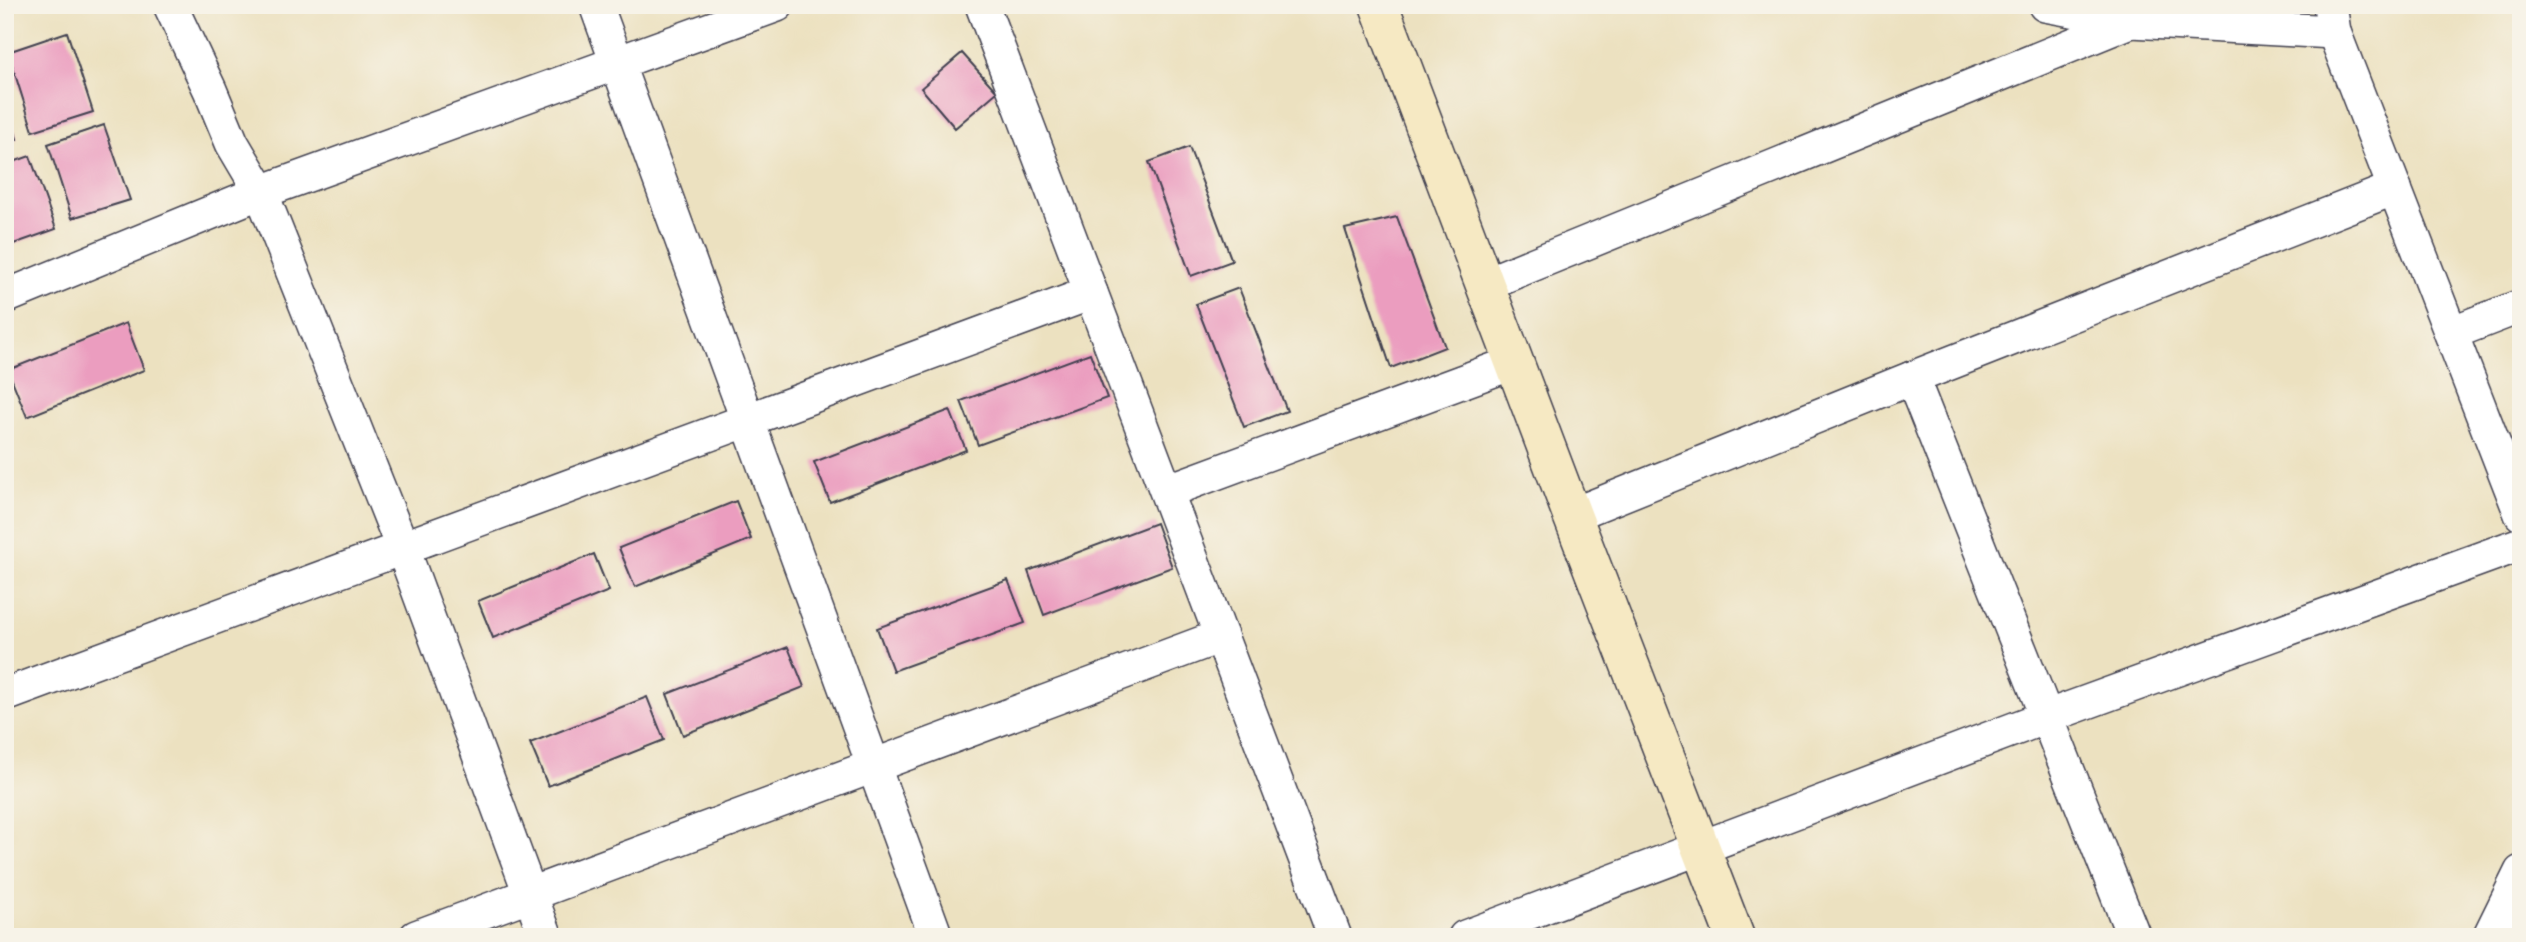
<svg xmlns="http://www.w3.org/2000/svg" width="2526" height="942" viewBox="0 0 2526 942" font-family="Alegreya,serif">
<style>
.building{fill:#eb9dbf}
.lines{fill:none;stroke-linecap:round;stroke-linejoin:round}
.minor-casing{stroke:#403f4f;stroke-width:36}
.secondary-casing{stroke:#403f4f;stroke-width:41}
.minor{stroke:#fff;stroke-width:33}
.secondary{stroke:#f6e9c3;stroke-width:38}
</style>
<rect width="100%" height="100%" fill="#f7f3e8"/>
<filter id="ink" filterUnits="userSpaceOnUse"><feTurbulence type="fractalNoise" baseFrequency=".0143" numOctaves="2"/><feDisplacementMap in="SourceGraphic" scale="14" xChannelSelector="R" yChannelSelector="G"/><feConvolveMatrix kernelMatrix="1 2 1 2 8 2 1 2 1" color-interpolation-filters="sRGB"/></filter>
<filter id="wash" filterUnits="userSpaceOnUse"><feTurbulence type="fractalNoise" baseFrequency=".00686" numOctaves="4" result="noise"/><feDisplacementMap in="SourceGraphic" scale="28" xChannelSelector="R" yChannelSelector="G"/><feGaussianBlur stdDeviation="1.57" result="paint"/><feColorMatrix in="noise" values="0 0 0 0 0 0 0 0 0 0 0 0 0 0 0 0 0 1.4 0 .05"/><feComposite in="paint" operator="in"/></filter>
<g filter="url(#wash)">
<rect width="100%" height="100%" fill="#ece1c0"/>
<g id="blocks">
<g class="building">
<polygon points="67,32 93,112 33,131 8,52"/>
<polygon points="962,53 997,92 955,128 921,88"/>
<polygon points="5,96 17,139 5,142"/>
<polygon points="104,125 130,200 72,218 48,144"/>
<polygon points="1189,147 1232,261 1191,276 1149,162"/>
<polygon points="30,156 56,229 5,247 5,165"/>
<polygon points="1397,217 1445,347 1391,368 1345,229"/>
<polygon points="1239,288 1287,411 1244,427 1196,304"/>
<polygon points="126,323 144,370 27,417 8,370"/>
<polygon points="1090,353 1107,398 978,445 961,401"/>
<polygon points="950,410 966,450 830,502 814,462"/>
<polygon points="736,501 751,539 635,587 619,548"/>
<polygon points="1156,523 1172,567 1044,615 1028,571"/>
<polygon points="594,554 609,591 493,638 478,601"/>
<polygon points="1008,580 1025,623 893,671 877,628"/>
<polygon points="788,647 804,687 683,735 667,694"/>
<polygon points="647,697 664,740 548,786 530,743"/>
</g>
</g>
</g>
<g filter="url(#ink)">
<use href="#blocks" fill-opacity="0" stroke="#403f4f" stroke-width="2"/>
<g class="lines">
<defs>
<g id="minor">
<polyline points="170,5 210,90 232,143 261,192 403,549 546,937"/>
<polyline points="596,5 936,937"/>
<polyline points="982,5 1335,937"/>
<polyline points="2045,5 2131,21 2334,32"/>
<polyline points="2330,5 2334,32 2521,514"/>
<polyline points="1485,284 2131,21"/>
<polyline points="5,297 261,192 777,5"/>
<polyline points="2451,333 2521,306"/>
<polyline points="1912,378 2134,937"/>
<polyline points="1167,491 1515,362"/>
<polyline points="1572,515 1912,378 2395,188"/>
<polyline points="5,695 1091,293"/>
<polyline points="416,937 1221,636"/>
<polyline points="1465,937 2046,717 2521,544"/>
<polyline points="2489,937 2521,872"/>
</g>
<polyline id="secondary" points="1379,5 1572,515 1735,937"/>
</defs>
<use href="#minor" class="minor-casing"/>
<use href="#secondary" class="secondary-casing"/>
<use href="#minor" class="minor"/>
<use href="#secondary" class="secondary"/>
</g>
</g>
<rect width="2526" height="942" fill="none" stroke="#f7f3e8" stroke-width="28"/>
</svg>
